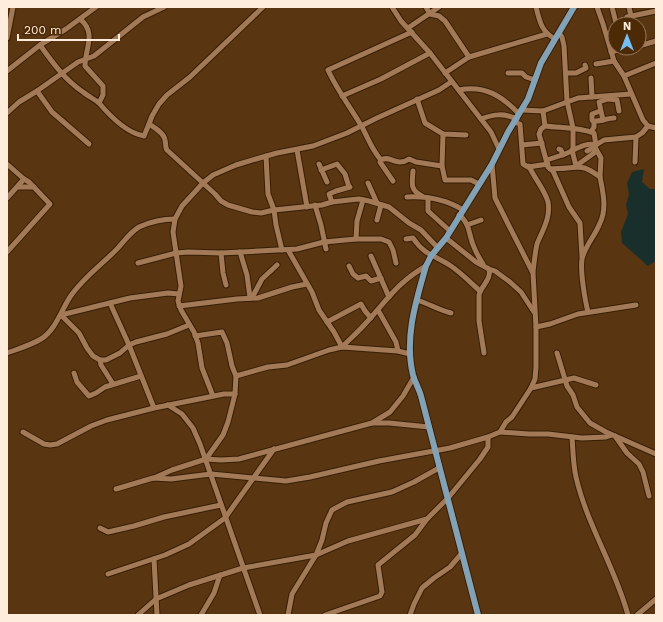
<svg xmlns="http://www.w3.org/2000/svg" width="663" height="622" viewBox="0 0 663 622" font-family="'Work Sans',sans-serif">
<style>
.water{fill:#192f2b}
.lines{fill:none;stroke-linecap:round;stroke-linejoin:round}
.minor-casing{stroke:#381e04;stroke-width:7}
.major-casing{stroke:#381e04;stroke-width:8}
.minor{stroke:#a27a57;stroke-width:5}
.major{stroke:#84a2b5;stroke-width:6}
</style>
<rect width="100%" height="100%" fill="#593512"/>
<polygon class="water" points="644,169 642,182 650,189 656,189 656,261 648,266 622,243 621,232 628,214 626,205 629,194 627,183 632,172"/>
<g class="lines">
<defs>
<g id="minor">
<polyline points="392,7 401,21 430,53 491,132 499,149"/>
<polyline points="426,7 430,14 439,16 445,21 469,57"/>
<path d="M536,7C540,22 541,31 555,39"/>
<polyline points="597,7 603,24 614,61 624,76 643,120 648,126 656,128"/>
<polyline points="612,7 616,23 618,24"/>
<polyline points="629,7 631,16"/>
<polyline points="627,17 656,11"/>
<path d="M80,19C97,33 85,48 85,66L103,86V95L99,103C110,116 126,133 144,136L149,124C155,128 164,133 165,140C166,144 165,147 167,150L215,194L221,201L228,205L252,212L261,213L274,210L322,205L332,202L349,200L359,199L369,201L389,207L409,223L421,230L438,248"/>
<polyline points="408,28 439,7"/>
<polyline points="559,33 562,37 564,46 567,101 573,128 573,150"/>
<polyline points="7,38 13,7"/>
<path d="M40,45C52,62 65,80 83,92C88,96 94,99 99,103"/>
<polyline points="639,46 656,41"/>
<polyline points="611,52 621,49 629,48"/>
<polyline points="596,64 614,61"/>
<polyline points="7,71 40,45 66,29 96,7"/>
<polyline points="445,73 469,57 547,34"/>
<polyline points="508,73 522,73 526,77 535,80"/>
<polyline points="566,73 576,73 586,68 585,65"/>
<polyline points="624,76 656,63"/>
<polyline points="591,78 592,97"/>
<path d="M459,90C485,85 502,96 519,114"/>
<polyline points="37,91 52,112 89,144"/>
<polyline points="342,96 381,79 430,53"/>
<polyline points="417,99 425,123 443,134 466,135"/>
<polyline points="522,110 543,111 578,98 631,94"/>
<path d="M543,111L545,126C561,128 579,127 594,133L596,145C585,142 575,150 565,154C559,156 553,158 547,160"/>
<polyline points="7,113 19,102 37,91 78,62 94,56 143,17 164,7"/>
<path d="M481,119C494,114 504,113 517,119"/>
<polyline points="603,120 599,102 608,99 617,100 619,111"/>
<polyline points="514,122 520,124 523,164 528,167 548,164"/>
<polyline points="594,122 592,120 592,114 600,111"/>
<polyline points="149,124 152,116 159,104 167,95 190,77 263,7"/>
<polyline points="545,126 541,129 539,134 548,167 553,171 569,207 580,223 582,257"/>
<path d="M591,132L594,127V122L596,121C602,121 608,118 614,118"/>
<polyline points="443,134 442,166 445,180 471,180 479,184"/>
<polyline points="522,145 542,143"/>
<polyline points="559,149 561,150 563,155"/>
<polyline points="596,149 601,158 600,177"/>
<polyline points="297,150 307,207"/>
<polyline points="572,150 576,166 594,153 596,145 604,140 636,137 642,133 648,126"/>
<polyline points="587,151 595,147"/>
<polyline points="266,156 268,194 274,210 276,225 282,250"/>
<path d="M381,160C390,154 396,168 409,159L416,162L442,166"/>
<polyline points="635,162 636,137"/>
<polyline points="7,164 24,179 29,182 50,204 7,252"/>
<polyline points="319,164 327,182"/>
<path d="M529,166C534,178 545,190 548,202C551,218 542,231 537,244C535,253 534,263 533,272"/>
<path d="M550,169C556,168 561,169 567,168C584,166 586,167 600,177C603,192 607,209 600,223C595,236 585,246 582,259C580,271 585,300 588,312"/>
<polyline points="321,170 337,164 345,174 349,187"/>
<path d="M413,171C412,184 410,190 422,196"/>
<path d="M393,181L380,162L381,160C372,150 368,138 362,127C351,108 337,90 328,70L412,32"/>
<polyline points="368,183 377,203"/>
<polyline points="18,187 34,187"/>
<path d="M407,197C426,196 447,200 463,210"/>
<polyline points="7,198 24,179"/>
<polyline points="428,198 428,211 450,231"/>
<polyline points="332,202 329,194 336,191 350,187"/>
<polyline points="315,205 321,225 326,249"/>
<path d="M459,215C470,222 469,237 474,247C476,253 480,259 483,264"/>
<polyline points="377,220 381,205"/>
<polyline points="467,225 481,220"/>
<polyline points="446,238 476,262 489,269 495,271 510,282 521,292 534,312"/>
<polyline points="356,239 357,221 363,200"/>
<path d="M406,239L413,238C424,255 436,256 451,266C460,272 471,283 480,291"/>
<path d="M288,250L312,292L319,310L334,332L342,347C350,339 359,331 366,323C387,300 398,282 426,266"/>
<polyline points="240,252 247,275 250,298"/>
<polyline points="221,253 223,273 226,285"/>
<polyline points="371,256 389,297"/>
<polyline points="138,263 176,253 188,252 221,253 297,249 324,242 356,239 381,239 389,242 393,250 396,263"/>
<polyline points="349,266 353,274 358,278 366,276 371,281 381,278"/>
<polyline points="250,298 254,294 262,279 277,265"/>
<path d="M417,300C429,304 439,310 451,313"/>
<polyline points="110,303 129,345 154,408"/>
<polyline points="179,306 237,299 258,298 292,287 307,284"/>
<polyline points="378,310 396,342 398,351"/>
<polyline points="61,315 79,333 87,348 93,356 100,360 106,360 120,353 129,345 136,342 167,334 189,325"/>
<polyline points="61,315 130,298 168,293 179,294"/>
<polyline points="327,322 361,304 365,311 371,318"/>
<polyline points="536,327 550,324 578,314 636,305"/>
<path d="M7,353C18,349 31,345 41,339C55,331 62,309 70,297C82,279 100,266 115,251C123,243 129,233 139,227C150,222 163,219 175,219"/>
<path d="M484,353L479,321V295C481,286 492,279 489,269"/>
<polyline points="557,353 567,386 573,395 577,407 590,423 606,432 656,454"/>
<polyline points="100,360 101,365 113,384"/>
<polyline points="74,373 77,382 89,396 96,393 105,387 141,376"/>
<polyline points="236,376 268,367 287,365 329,350 342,347 398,351 410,354"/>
<polyline points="531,388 574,378 596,385"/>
<polyline points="213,396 202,368 198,343 194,332 181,310 178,301 181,286 173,232 175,219 182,206 203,183 213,175 236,165 256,159 277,153 313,146 347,133 377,118 439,90 451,82"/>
<polyline points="168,405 182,414 193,428 200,444 260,615"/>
<polyline points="373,423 389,423 429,427"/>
<polyline points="23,432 44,444 50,445 57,444 91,426 107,420 154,408 224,394 235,394"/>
<polyline points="500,432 529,434 548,434 582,438 606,437 612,435"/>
<polyline points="615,436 627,453 639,464 643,472 649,496"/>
<path d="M572,437C573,450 573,464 576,477C587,525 615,567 628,615"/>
<polyline points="206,459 221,460 239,459 372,423 390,412 403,396 414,377"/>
<polyline points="154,478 172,470 206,459 223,435 228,422 235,394 236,376 232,366 227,343 222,332 195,336"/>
<polyline points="116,489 153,478 171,479 211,474 286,481 310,477 379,461 450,448 488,437 500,432 506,422 512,417 531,388 535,379 536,367 536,327 533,273 495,198 492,164"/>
<polyline points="100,528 108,532 134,526 164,517 221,505"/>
<polyline points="154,559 157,615"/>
<polyline points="108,574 165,555 189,544 225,518 274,449"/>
<polyline points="138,615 156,599 189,585 243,568 316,555 348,541 427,519"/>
<polyline points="201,615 214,593 220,575"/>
<polyline points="288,615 292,594 316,555 322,540 326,523 332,510 347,502 392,492 414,482 439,468"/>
<polyline points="325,615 380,596 382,592 378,565 415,535 427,519 448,498 480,459 488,447 488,437"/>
<polyline points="410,615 414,604 422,588 434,578 450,567 462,553"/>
<polyline points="637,615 656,599"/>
</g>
<path id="major" d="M478,615L421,396C419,389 415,382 413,375C404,338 416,301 426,266L431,256L446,238L492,164L508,132L528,99L541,63L574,7"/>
</defs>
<use href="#minor" class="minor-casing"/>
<use href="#major" class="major-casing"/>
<use href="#minor" class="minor"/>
<use href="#major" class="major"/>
</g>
<rect width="663" height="622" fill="none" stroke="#feecdd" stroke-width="16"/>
<g transform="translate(627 36)"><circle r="19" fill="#4d2a06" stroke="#94785c"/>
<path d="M0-3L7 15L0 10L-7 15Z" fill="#75c0f6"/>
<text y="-6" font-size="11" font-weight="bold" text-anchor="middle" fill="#feecdd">N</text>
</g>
<path d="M18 34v6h101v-6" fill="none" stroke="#feecdd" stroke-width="2"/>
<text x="24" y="34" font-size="12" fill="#feecdd" stroke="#4d2a06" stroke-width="3" paint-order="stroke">200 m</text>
</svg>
